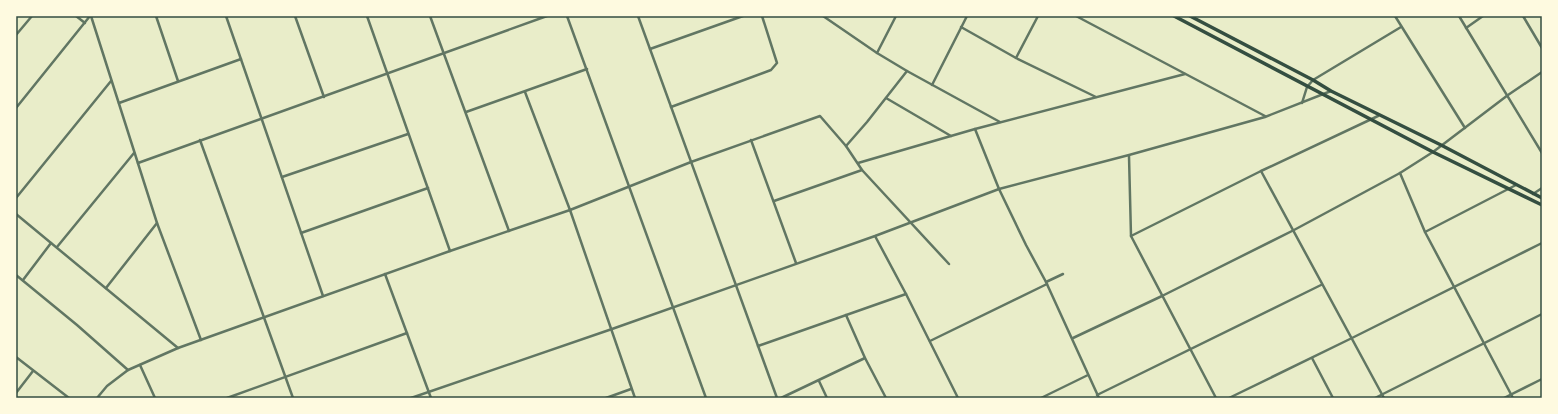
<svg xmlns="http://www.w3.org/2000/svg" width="1558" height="414" viewBox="0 0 1558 414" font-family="'Fira Sans Condensed',sans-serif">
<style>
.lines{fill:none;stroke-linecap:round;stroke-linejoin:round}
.minor{stroke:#617663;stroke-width:2.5}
.secondary{stroke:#344e41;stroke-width:3.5}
.neatline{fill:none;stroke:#344e41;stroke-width:1.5}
</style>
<rect width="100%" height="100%" fill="#e9edc9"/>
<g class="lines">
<g class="minor">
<polyline points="76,16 85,23"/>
<polyline points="91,16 157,223 201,340"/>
<polyline points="156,16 178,81"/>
<polyline points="226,16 323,296"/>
<polyline points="295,16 324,97"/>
<polyline points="367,16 450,251"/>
<polyline points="430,16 509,231"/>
<polyline points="567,16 706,398"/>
<polyline points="638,16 777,398"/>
<polyline points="823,16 877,53 907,71 1000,122"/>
<polyline points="1076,16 1265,116"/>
<polyline points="1395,16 1465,128"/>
<polyline points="1459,16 1542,153"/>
<polyline points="1523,16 1542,48"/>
<polyline points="961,27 1016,58 1096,97"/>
<polyline points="1466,28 1483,16"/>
<polyline points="16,35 32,16"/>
<polyline points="650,49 743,16"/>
<polyline points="877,53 896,16"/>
<polyline points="1016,58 1038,16"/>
<polyline points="932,85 967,16"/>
<polyline points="525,92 570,210 635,398"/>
<polyline points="886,98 951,136"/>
<polyline points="119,103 241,59"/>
<polyline points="1302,103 1307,87 1313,80 1401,27"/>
<polyline points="671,107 771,70 777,63 762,16"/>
<polyline points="16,108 90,16"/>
<polyline points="466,112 587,69"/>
<polyline points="975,129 999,189 1026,245 1046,282 1099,398"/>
<polyline points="200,140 293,398"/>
<polyline points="751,140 796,263"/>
<polyline points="846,146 867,122 907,71"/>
<polyline points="1129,156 1131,236 1216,398"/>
<polyline points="138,163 547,16"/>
<polyline points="858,163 975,129 1185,74"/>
<polyline points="1261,171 1384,398"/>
<polyline points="1400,173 1425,232 1513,398"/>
<polyline points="282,177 408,134"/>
<polyline points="1533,194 1542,188"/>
<polyline points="16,198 111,81"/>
<polyline points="774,201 862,170"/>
<polyline points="16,214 178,348"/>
<polyline points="1425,232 1516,185"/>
<polyline points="301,233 428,188"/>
<polyline points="875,236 906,294 958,398"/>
<polyline points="1131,236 1261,171 1378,116"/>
<polyline points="57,247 134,153"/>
<polyline points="385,274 431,398"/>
<polyline points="16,275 77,325 128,370"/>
<polyline points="23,280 51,243"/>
<polyline points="1046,282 1063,274"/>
<polyline points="106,288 157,223"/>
<polyline points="846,315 865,358 886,398"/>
<polyline points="1073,338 1162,296 1294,230 1400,173 1433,152 1508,95 1542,72"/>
<polyline points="930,341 1047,284"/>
<polyline points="758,346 906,294"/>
<polyline points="16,357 69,398"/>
<polyline points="1312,358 1333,398"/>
<polyline points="140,365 155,398"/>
<polyline points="819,381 827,398"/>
<polyline points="16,393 33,371"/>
<polyline points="1097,395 1321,285"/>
<polyline points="97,398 107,386 128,370 178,348 450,251 570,210 691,162 820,116 846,146 862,170 949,264"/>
<polyline points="227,398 407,333"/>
<polyline points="411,398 612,329 875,236 999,189 1129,155 1265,117 1331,91"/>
<polyline points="606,398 631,389"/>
<polyline points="781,398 865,358"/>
<polyline points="1041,398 1088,375"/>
<polyline points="1229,398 1352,338 1542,243"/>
<polyline points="1375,398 1542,314"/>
<polyline points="1504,398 1542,379"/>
</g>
<g class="secondary">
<polyline points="1174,16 1433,152 1542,205"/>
<polyline points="1190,16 1313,80 1331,91 1441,145 1542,198"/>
</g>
</g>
<rect width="1558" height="414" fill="none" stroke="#fefae0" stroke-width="34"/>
<rect x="17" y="17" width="1524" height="380" class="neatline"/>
</svg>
